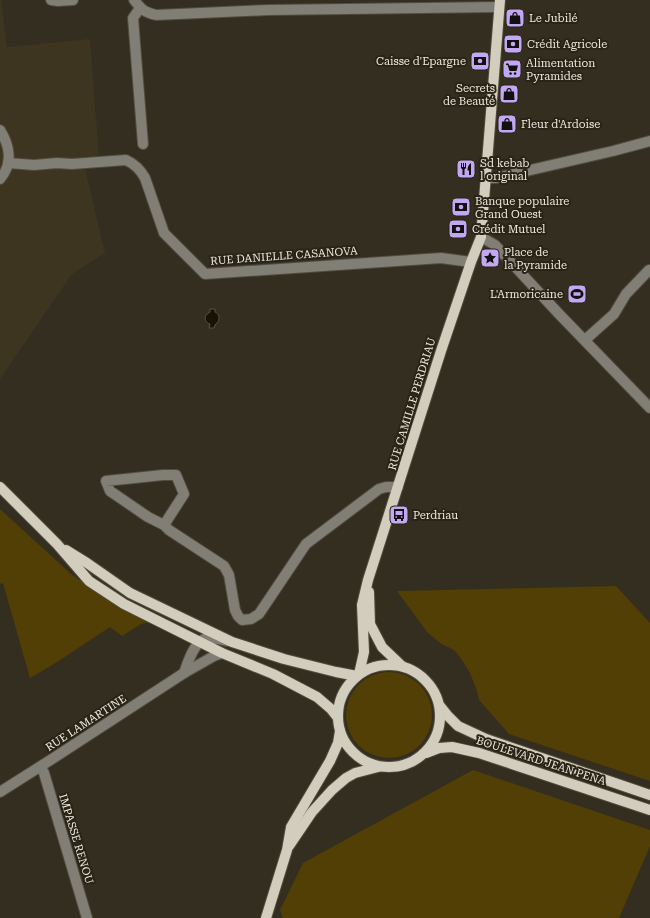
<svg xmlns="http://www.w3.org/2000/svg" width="650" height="918" viewBox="0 0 650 918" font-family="'Roboto Serif',serif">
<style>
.built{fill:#3d351f}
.green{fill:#513f05}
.water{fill:#171205;stroke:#575247}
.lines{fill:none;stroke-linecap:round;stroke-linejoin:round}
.minor-casing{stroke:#514c3e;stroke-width:12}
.major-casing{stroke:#514c3e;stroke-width:12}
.minor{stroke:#817e76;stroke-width:10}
.major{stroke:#d3cdbe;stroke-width:10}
.labels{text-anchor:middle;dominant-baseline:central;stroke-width:4;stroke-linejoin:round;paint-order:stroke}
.poi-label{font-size:11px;fill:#ece9e0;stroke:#292416;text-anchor:start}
.street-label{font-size:11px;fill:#ece9e0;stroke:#292416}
</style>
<rect width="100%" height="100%" fill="#332e1f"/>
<polygon class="built" points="0,0 1,0 7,47 90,39 99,158 83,160 105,253 72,274 0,379"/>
<g class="green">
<polygon points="0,509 71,574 120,607 150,622 141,624 122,636 110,627 54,664 30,678 3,583 0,584"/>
<polygon points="616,586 650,623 650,781 509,734 479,700 477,691 470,673 460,657 454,650 440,643 427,632 397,591"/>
<circle cx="389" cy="715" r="43"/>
<polygon points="473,770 650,830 650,846 619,918 283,918 280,910 303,863"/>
</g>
<path class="water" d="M210,309H215V312C219,314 220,317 218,322L215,325L214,328H209L210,324C206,323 204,319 206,315L210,312Z"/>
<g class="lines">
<defs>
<g id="minor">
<polyline points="51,0 58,1 73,0"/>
<path d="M134,0C142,10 144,12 156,15L268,10L499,7"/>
<polyline points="140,8 133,18 143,144"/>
<path d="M0,130C10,146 13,164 0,179"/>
<path d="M8,163L34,165L57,163L72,164L126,160C135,164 140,169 145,178L164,233L205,274L441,258L471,262"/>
<polyline points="486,178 496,178 613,151 650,141"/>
<polyline points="481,237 495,245 559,314 650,408"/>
<polyline points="585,340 614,314 626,294 649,270 650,270"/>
<polyline points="164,525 184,494 176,475 163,475 106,481 110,491 148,517 164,525 169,530 224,566 229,575 235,610 238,616 242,620 251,619 259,614 306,544 379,489 386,487 398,487"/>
<path d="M184,673C188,662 195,638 209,638C215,638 222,640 228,641"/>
<polyline points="41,767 44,773 87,918"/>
<polyline points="0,792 52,759 184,673 214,656 222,653"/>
</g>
<g id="major">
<polyline points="0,487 57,544 89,581 124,604 222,653 273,674 317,697 331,709 338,718"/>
<polyline points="66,550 87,563 130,593 232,642 284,659 336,672 357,676"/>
<polyline points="369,592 370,624 382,647 402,666"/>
<circle cx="389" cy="716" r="51"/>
<polyline points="359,674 364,652 362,605 368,580 441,351 471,262 481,237 500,0"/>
<polyline points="440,706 448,716 458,726 486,739 650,795"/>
<polyline points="426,753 439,748 452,747 479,753 650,810"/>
<polyline points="289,846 312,812 332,790 346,778 355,773 378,767"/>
<polyline points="266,918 287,850 291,827 330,761 338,743 340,731"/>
</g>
</defs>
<use href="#minor" class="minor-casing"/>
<use href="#major" class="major-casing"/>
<use href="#minor" class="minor"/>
<use href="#major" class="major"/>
</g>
<defs>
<symbol id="shop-square" viewBox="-11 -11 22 22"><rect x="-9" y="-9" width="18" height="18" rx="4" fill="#c3a7f2" stroke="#292416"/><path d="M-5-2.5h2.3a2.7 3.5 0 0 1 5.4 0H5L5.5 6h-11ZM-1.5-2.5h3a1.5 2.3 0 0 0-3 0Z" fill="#111"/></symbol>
<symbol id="bank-square" viewBox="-11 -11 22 22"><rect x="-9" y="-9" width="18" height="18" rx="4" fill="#c3a7f2" stroke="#292416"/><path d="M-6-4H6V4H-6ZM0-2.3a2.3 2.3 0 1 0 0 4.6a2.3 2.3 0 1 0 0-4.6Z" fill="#111"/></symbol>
<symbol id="supermarket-square" viewBox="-11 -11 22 22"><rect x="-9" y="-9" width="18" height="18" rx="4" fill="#c3a7f2" stroke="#292416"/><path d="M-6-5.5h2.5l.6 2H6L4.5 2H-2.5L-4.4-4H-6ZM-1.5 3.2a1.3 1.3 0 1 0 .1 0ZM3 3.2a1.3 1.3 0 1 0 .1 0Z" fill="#111"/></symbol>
<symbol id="restaurant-square" viewBox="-11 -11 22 22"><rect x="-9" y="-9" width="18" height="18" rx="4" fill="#c3a7f2" stroke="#292416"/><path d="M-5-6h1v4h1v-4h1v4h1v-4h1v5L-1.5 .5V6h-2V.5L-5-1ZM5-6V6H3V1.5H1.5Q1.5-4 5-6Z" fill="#111"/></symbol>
<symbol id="sight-square" viewBox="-11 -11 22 22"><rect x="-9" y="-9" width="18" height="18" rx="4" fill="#c3a7f2" stroke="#292416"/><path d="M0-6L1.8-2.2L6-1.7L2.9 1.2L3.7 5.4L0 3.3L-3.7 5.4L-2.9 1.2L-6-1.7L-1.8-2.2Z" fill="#111"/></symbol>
<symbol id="stadium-square" viewBox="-11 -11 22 22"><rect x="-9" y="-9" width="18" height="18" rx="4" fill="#c3a7f2" stroke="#292416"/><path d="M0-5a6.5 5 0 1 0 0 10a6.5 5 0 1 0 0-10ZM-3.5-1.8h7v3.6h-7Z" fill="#111"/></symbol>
<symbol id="bus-square" viewBox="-11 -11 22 22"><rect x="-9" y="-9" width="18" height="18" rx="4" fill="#c3a7f2" stroke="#292416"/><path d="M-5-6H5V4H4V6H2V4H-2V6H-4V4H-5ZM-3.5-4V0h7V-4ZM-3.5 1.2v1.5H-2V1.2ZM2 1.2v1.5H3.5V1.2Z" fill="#111"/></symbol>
</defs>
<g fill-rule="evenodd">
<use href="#shop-square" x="504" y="7" width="22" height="22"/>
<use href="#bank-square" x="502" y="33" width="22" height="22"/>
<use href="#bank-square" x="469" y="50" width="22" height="22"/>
<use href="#supermarket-square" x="501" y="58" width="22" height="22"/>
<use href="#shop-square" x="498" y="83" width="22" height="22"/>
<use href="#shop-square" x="496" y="113" width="22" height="22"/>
<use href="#restaurant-square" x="455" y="158" width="22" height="22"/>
<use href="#bank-square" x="450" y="196" width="22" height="22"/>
<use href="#bank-square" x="447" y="218" width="22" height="22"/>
<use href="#sight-square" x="479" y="247" width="22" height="22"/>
<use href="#stadium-square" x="566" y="283" width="22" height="22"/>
<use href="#bus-square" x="388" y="504" width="22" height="22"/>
</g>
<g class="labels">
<g class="poi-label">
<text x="529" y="18">Le Jubilé</text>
<text x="527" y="44">Crédit Agricole</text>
<text x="466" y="61" text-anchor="end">Caisse d'Epargne</text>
<text x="526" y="63">Alimentation<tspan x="526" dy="13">Pyramides</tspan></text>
<text x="495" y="88" text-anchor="end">Secrets<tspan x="495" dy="13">de Beauté</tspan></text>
<text x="521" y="124">Fleur d'Ardoise</text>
<text x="480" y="163">Sd kebab<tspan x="480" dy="13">l original</tspan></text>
<text x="475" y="201">Banque populaire<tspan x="475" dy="13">Grand Ouest</tspan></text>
<text x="472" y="229">Crédit Mutuel</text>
<text x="504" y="252">Place de<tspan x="504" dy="13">la Pyramide</tspan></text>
<text x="563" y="294" text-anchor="end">L'Armoricaine</text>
<text x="413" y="515">Perdriau</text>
</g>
<g class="street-label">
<text transform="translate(284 256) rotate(-4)">RUE DANIELLE CASANOVA</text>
<text transform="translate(412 404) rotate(-73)">RUE CAMILLE PERDRIAU</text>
<text transform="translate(86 723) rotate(-33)">RUE LAMARTINE</text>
<text transform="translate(541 761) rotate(18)">BOULEVARD JEAN PENA</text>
<text transform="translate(76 839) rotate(73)">IMPASSE RENOU</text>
</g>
</g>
</svg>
